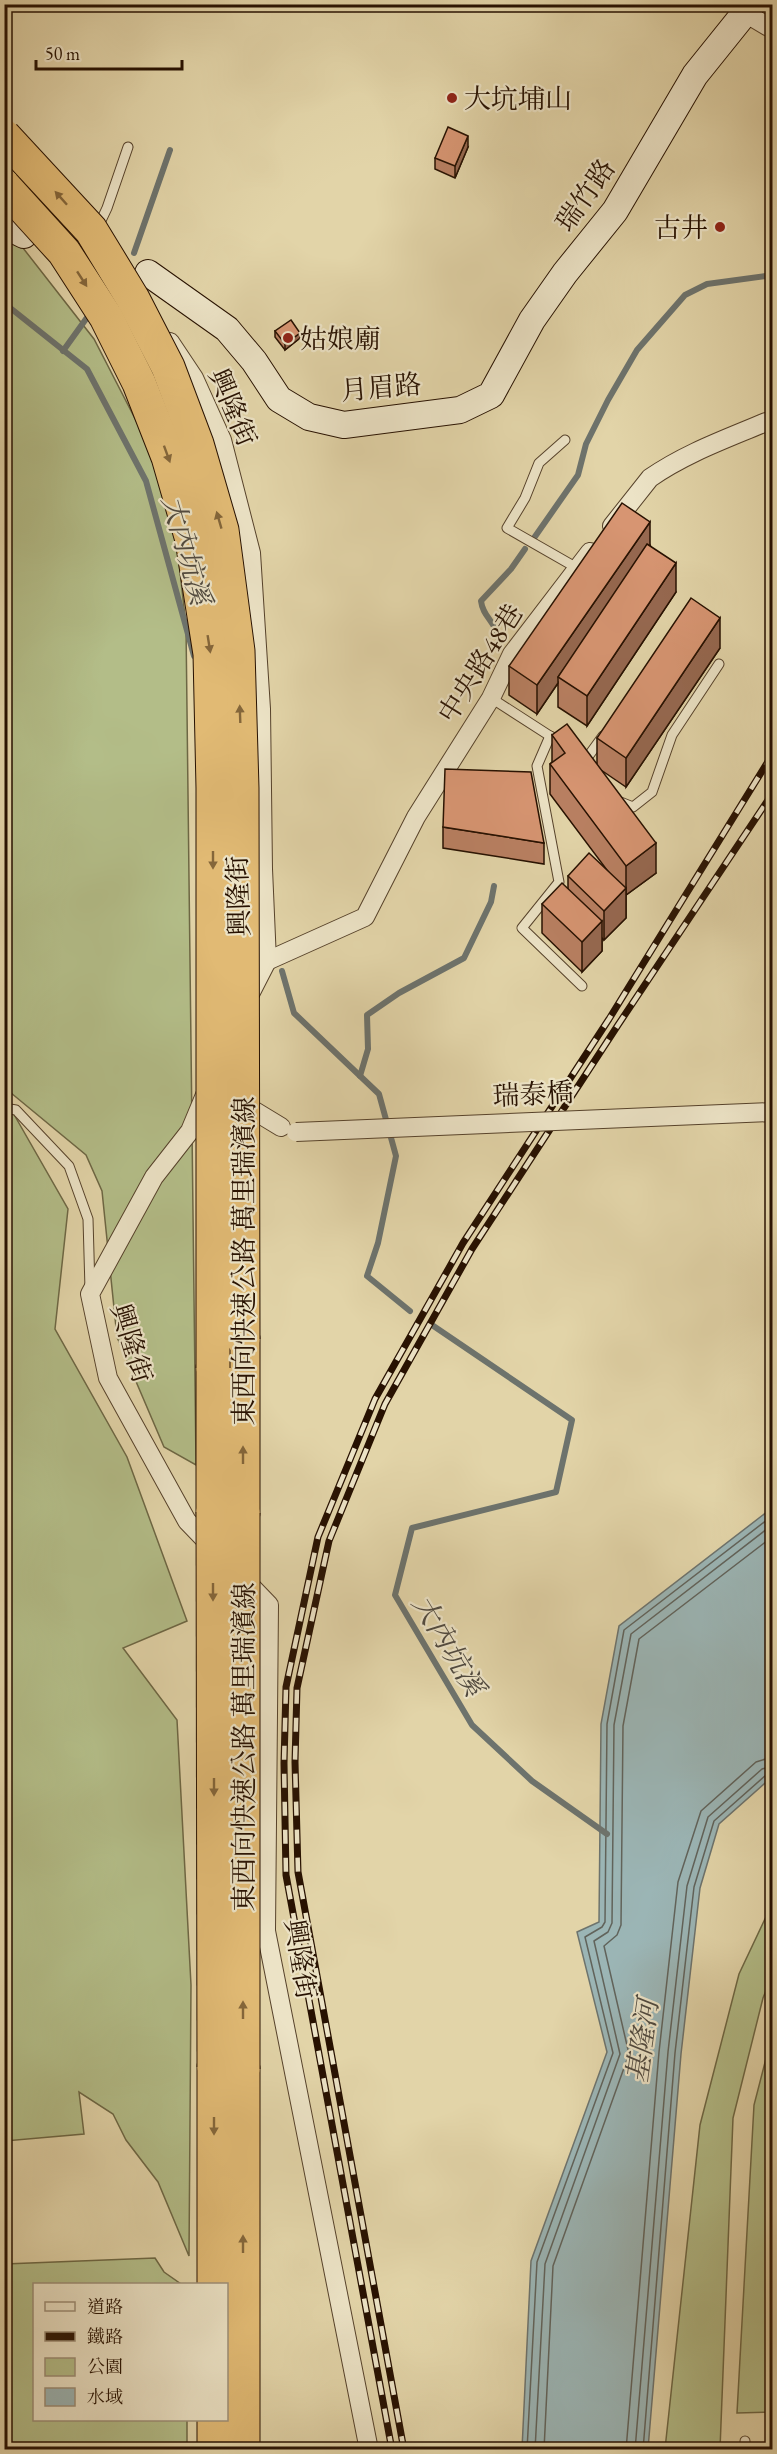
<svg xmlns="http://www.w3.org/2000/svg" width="777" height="2454" viewBox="0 0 777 2454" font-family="'EB Garamond','Noto Serif TC',serif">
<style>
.green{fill:#b3bd88;stroke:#6d6744;stroke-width:1.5}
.water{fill:#9bb5b5;stroke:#6d736d;stroke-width:1.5}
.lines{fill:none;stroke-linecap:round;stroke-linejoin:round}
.shore{stroke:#61635b;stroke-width:1.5}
.stream{stroke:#6d736d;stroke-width:6}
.lane-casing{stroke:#56422b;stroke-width:11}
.street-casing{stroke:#56422b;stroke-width:20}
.secondary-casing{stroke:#271101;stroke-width:28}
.highway-casing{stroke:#271101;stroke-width:35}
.lane{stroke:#ece3c6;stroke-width:9}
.street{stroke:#ece3c6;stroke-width:18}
.secondary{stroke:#ece3c6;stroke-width:26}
.highway{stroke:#e1ba74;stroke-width:33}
.rail-casing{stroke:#271101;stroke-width:7}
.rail{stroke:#ece3c6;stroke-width:4.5;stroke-dasharray:14;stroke-linecap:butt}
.street-bridge-casing{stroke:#56422b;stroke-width:20;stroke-linecap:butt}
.highway-bridge-casing{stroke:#271101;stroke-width:35;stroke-linecap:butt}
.street-bridge{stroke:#ece3c6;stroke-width:18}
.highway-bridge{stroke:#e1ba74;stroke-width:33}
.wall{fill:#b98062;stroke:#271101;stroke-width:1.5}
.shaded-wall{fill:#966850;stroke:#271101;stroke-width:1.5}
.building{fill:#d79572;stroke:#271101;stroke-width:1.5}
.oneway{fill:#84663a}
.poi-dot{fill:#8f2418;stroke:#ece3c6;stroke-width:2}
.labels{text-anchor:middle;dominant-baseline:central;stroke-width:4.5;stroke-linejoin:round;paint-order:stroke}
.poi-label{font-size:27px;fill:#271101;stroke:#ece3c6;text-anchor:start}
.street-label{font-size:27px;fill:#271101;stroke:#ece3c6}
.water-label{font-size:28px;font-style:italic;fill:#504a40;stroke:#ece3c6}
</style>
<rect width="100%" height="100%" fill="#e2d4a8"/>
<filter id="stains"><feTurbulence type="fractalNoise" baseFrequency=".00333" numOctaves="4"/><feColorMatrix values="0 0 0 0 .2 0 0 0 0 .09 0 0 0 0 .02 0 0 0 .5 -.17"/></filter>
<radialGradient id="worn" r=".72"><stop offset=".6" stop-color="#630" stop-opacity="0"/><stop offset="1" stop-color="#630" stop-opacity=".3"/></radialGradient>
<g class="green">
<polygon points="4,232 16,239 94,339 145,438 173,508 186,626 196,1465 164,1447 117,1337 102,1191 86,1155 5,1088"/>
<polygon points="4,1097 68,1209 55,1329 127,1457 187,1621 123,1648 177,1720 191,1985 189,2256 158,2182 126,2140 113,2114 79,2092 84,2134 5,2141"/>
<polygon points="772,1904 772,1976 763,1998 733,2118 720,2449 665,2449 700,2125 739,1974"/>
<polygon points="770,2043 772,2048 772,2412 737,2413 754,2105"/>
<polygon points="155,2258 164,2272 181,2284 34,2284 34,2420 187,2420 187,2449 5,2449 5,2264"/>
</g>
<polygon class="water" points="772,1508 772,1777 719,1824 700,1888 681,2054 648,2449 522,2449 531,2261 607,2052 577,1932 599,1922 601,1724 619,1626"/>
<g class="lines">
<g class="shore">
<polyline points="527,2450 537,2262 613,2053 585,1937 602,1927 605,1922 607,1724 624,1630 772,1516"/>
<polyline points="535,2450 545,2264 620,2054 594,1941 608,1932 612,1923 614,1725 631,1634 772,1525"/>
<polyline points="544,2450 553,2266 629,2054 604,1946 617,1935 621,1925 623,1726 639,1639 772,1537"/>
<polyline points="626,2450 659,2052 678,1882 701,1811 756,1762 772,1757"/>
<polyline points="635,2450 668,2052 687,1886 708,1817 762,1769 772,1766"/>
<polyline points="643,2450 675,2053 694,1887 714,1821 766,1775 772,1773"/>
</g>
<g class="stream">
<polyline points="134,253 170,150"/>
<polyline points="4,303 87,369 146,481 194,656"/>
<polyline points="63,351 91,312"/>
<polyline points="534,538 578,475 586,444 608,400 637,350 685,295 707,284 766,276"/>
<path d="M499,640C496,621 483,618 481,601L511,569L525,549"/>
<polyline points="282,971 294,1013 379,1094 396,1156 378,1243 367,1276 410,1311"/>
<polyline points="360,1076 368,1049 367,1015 399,993 464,958 491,902 494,886"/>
<polyline points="432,1325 572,1420 556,1492 412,1528 395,1595 472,1725 532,1781 607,1834"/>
</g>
<defs>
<g id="lane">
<polyline points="98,227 107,208 128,147"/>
<polyline points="565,440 539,463 525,498 507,528 577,568"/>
<polyline points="491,698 550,736 563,742"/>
<polyline points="550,736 537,766 559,882 522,928 582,986"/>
<polyline points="587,758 603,736"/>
<polyline points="618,801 633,807 652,792 672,735 719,664"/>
<polyline points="4,1108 16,1110 69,1166 88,1219 90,1289"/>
<polyline points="745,2450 745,2441"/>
</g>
<g id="street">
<polyline points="745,13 772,29"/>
<polyline points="170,342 194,378 222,440 251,553 261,709 263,869 267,961 248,998"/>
<path d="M612,526L650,478C686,453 726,439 766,422H772"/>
<polyline points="267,961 365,917 416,817 491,698 512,654 590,552"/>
<polyline points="205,1095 190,1131 154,1177 90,1294 108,1378 187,1521 213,1548"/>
<polyline points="244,1096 253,1110 281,1127"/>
<polyline points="243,1578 269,1605 266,1931 369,2450"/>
</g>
<g id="secondary">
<polyline points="4,225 24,235"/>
<polyline points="148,273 227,329 254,361 279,399 309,417 344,425 460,410 491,395 532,320 565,273 615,211 695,75 752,4"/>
</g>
<g id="highway">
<polyline points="213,1368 213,1512"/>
<polyline points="243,1513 243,1339"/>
<polyline points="214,2067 214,2284"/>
<polyline points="243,2069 243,2450"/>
<polyline points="214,2420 214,2450"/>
</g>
</defs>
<use href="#lane" class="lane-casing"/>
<use href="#street" class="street-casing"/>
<use href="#secondary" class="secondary-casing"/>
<use href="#highway" class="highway-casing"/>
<use href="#lane" class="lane"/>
<use href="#street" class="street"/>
<use href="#secondary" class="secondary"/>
<use href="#highway" class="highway"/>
<defs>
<g id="rail">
<polyline points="392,2450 286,1875 284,1763 286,1687 318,1537 375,1399 463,1243 609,1019 772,755"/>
<polyline points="404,2450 298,1872 295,1762 297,1688 329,1541 385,1404 472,1249 618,1025 772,794"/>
</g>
</defs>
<use href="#rail" class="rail-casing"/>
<use href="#rail" class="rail"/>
<defs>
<polyline id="street-bridge" points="296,1132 772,1112"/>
<g id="highway-bridge">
<polyline points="4,136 91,230 133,299 168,367 197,444 222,530 238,651 242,788 243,1339"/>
<polyline points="4,186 64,252 106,317 139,383 168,457 192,540 210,654 213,788 213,1368"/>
<polyline points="213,1512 214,2067"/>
<polyline points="243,1513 243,2069"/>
</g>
</defs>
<use href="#street-bridge" class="street-bridge-casing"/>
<use href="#highway-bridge" class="highway-bridge-casing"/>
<use href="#street-bridge" class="street-bridge"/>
<use href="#highway-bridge" class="highway-bridge"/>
</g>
<g class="wall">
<polygon points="468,147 455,178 435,169 435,158"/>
<polygon points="275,331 300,338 285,350 275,337"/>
<polygon points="650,545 676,592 587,726 558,707 558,683 537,714 509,695 509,666"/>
<polygon points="720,648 626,787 601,770 656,873 626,895 626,894 626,918 604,940 602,938 602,951 582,972 542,933 542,904 568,889 568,876 610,874 550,794 550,764 552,762 552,735 597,764 597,738"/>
<polygon points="443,827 544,843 544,864 443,848"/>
</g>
<g class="shaded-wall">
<polygon points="468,136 468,147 455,178 455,166"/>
<polygon points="300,333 300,338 285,350 285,344"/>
<polygon points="650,522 650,551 558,677 558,683 537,714 537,685"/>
<polygon points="676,563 676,592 587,726 587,696"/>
<polygon points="720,618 720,648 626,787 626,758"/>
<polygon points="656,843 656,873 626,895 626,866"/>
<polygon points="626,888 626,918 604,940 604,911"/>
<polygon points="602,921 602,951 582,972 582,942"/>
</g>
<g class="building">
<polygon points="448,127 468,136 455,166 435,158"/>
<polygon points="291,320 300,333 285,344 275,331"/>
<polygon points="622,503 650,522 537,685 509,666"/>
<polygon points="647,544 676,563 587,696 558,677"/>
<polygon points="691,598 720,618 626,758 597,738"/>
<polygon points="567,724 656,843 626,866 550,764 565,753 552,735"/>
<polygon points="445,769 531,772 544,843 443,827"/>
<polygon points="589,853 626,888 604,911 568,876"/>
<polygon points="562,883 602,921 582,942 542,904"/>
</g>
<defs><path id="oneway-solid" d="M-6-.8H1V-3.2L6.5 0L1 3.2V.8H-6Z" transform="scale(1.5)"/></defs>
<g class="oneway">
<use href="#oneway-solid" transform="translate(61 198) rotate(-132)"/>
<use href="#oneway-solid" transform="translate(82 279) rotate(57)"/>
<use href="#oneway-solid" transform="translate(167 454) rotate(70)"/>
<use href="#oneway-solid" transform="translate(219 520) rotate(-106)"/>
<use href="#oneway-solid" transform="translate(209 644) rotate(81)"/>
<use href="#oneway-solid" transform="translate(240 714) rotate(-92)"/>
<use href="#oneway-solid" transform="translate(213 860) rotate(90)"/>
<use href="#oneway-solid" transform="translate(243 1455) rotate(-90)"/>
<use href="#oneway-solid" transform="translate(213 1592) rotate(90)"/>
<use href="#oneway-solid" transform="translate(214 1787) rotate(90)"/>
<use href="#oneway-solid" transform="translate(243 2010) rotate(-90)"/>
<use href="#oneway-solid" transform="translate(214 2126) rotate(90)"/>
<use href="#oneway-solid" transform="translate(243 2244) rotate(-90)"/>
</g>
<g class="poi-dot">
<circle cx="452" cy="98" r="6"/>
<circle cx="720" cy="227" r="6"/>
<circle cx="288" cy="338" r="6"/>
</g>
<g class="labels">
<g class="poi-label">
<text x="464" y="98">大坑埔山</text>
<text x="708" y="227" text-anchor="end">古井</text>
<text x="300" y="338">姑娘廟</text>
</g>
<g class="street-label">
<text transform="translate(585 195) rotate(-55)">瑞竹路</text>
<text transform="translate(381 387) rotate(-5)">月眉路</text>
<text transform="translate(233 407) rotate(67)">興隆街</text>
<text transform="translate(480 663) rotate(-58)">中央路48巷</text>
<text transform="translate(238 896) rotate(-92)">興隆街</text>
<text transform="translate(533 1094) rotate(-3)">瑞泰橋</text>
<text transform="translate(243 1261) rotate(-90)">東西向快速公路 萬里瑞濱線</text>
<text transform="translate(132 1343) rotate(73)">興隆街</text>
<text transform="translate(243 1747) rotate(-90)">東西向快速公路 萬里瑞濱線</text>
<text transform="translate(301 1959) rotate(81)">興隆街</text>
</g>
<g class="water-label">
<text transform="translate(187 550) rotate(74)">大內坑溪</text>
<text transform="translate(449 1645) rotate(59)">大內坑溪</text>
<text transform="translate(642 2041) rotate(-82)">基隆河</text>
</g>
</g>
<rect width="777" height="2454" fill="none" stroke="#e2d4a8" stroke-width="24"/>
<rect x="6" y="6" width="765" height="2442" fill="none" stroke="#271101" stroke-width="3"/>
<rect x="12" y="12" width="753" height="2430" fill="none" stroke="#271101" stroke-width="1.5"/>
<rect x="33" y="2283" width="195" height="138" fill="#ece3c6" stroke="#9d8f77" stroke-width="1.5"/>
<rect x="45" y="2302" width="30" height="9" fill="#ece3c6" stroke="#9d8f77" stroke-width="1.5"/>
<text x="87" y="2313" font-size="18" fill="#271101">道路</text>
<rect x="45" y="2332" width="30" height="9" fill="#271101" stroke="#9d8f77" stroke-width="1.5"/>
<text x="87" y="2343" font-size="18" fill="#271101">鐵路</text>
<rect x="45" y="2358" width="30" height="18" fill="#b3bd88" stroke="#9d8f77" stroke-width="1.5"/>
<text x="87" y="2373" font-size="18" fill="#271101">公園</text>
<rect x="45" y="2388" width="30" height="18" fill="#9bb5b5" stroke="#9d8f77" stroke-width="1.5"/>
<text x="87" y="2403" font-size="18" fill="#271101">水域</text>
<path d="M36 60v9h146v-9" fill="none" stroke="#271101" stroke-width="3"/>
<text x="45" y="60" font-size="18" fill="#271101" stroke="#ece3c6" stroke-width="4.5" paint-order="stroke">50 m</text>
<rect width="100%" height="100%" filter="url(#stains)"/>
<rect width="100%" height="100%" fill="url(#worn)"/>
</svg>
